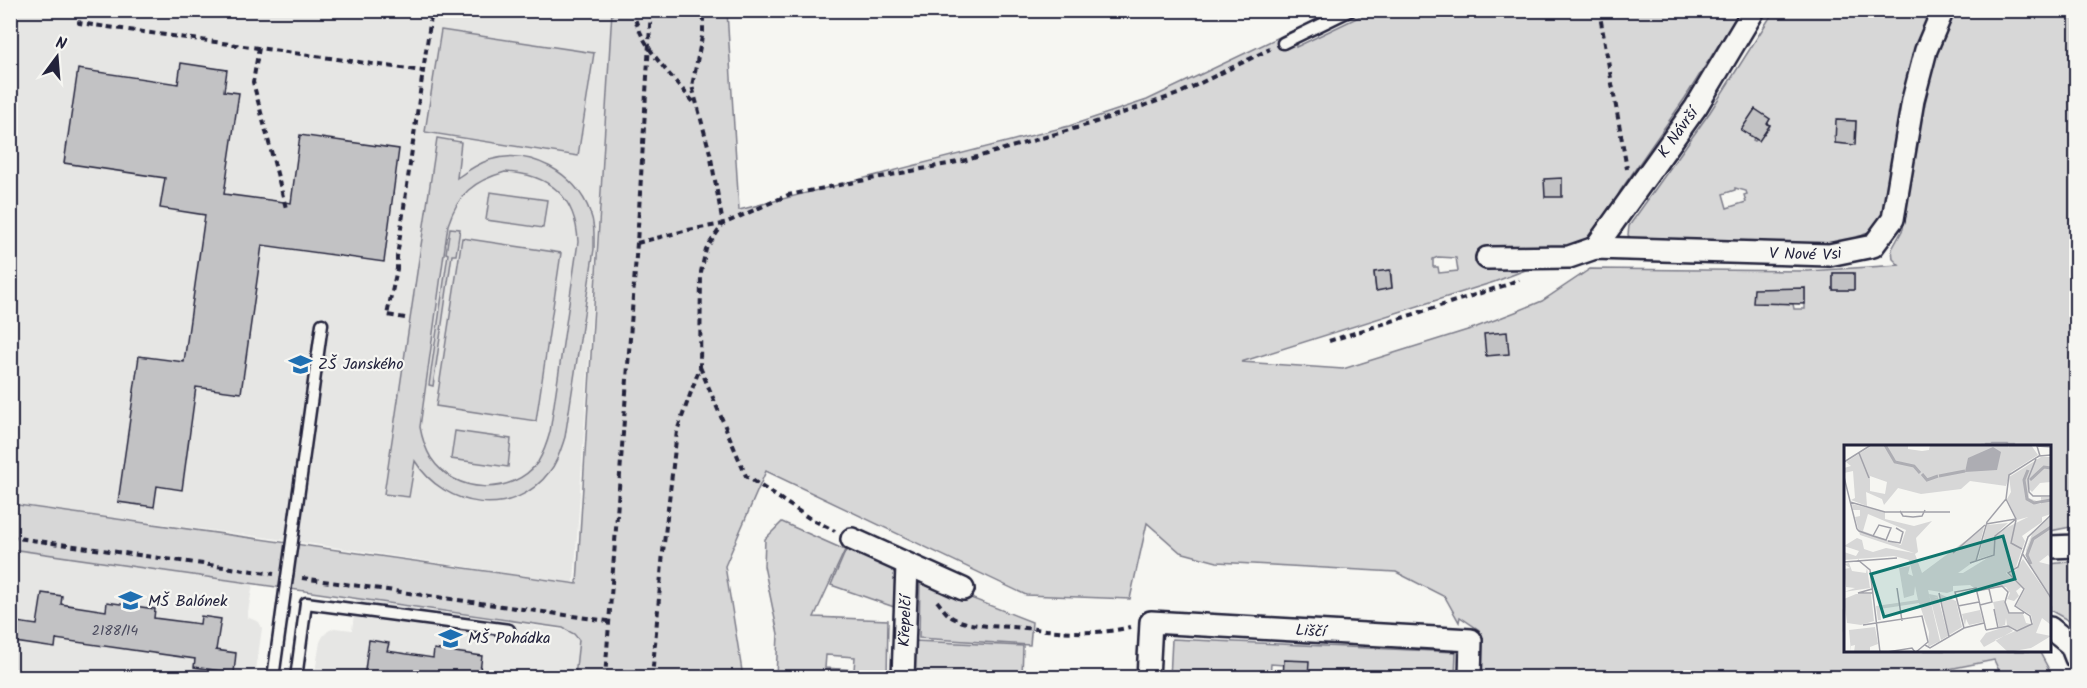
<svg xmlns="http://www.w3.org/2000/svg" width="2087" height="688" viewBox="0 0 2087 688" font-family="Kalam,sans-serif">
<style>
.built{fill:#e6e6e4}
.green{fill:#d7d7d7;stroke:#7c7c89;stroke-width:1.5;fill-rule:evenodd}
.building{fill:#c2c2c4;stroke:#22223b;stroke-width:1.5}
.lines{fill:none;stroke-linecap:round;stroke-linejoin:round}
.lane-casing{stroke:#22223b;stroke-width:15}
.street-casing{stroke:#22223b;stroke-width:26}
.path{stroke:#22223b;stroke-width:4;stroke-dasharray:6 4.5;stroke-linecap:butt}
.lane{stroke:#f6f6f2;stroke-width:10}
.street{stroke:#f6f6f2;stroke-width:21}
.labels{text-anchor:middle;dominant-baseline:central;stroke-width:4.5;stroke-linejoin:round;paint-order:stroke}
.number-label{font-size:14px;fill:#4a4a5d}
.street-label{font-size:16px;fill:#22223b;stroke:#f6f6f2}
.poi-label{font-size:16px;fill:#22223b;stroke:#f6f6f2;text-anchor:start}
.inset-river{fill:none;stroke:#adadb3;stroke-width:3}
.inset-road{fill:none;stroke:#a1a1a9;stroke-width:1.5}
.view{fill:#0f766e;fill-opacity:0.15;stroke:#0f766e;stroke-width:3}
.inset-edge{fill:none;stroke:#22223b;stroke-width:3}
</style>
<rect width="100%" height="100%" fill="#f6f6f2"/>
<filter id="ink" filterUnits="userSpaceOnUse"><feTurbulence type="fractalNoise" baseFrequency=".0167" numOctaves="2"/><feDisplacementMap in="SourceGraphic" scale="12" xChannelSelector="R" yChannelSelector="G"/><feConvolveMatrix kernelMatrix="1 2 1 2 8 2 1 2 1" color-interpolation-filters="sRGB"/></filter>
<g filter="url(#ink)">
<g class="built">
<polygon points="14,11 612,11 574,583 292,541 11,504 10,33"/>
<polygon points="11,549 253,584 247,617 259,622 262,628 255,677 11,678"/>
<polygon points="356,599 569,631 579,640 575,677 314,678 320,642 323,636 328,631 334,628 352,630"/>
</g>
<g class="green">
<path d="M612,11H727L739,210L1069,126L1147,100L1294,30L1296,47L1371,11H1740L1685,98L1620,191L1596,243L1494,282L1241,362L1343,369L1474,328L1518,311L1542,301L1590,269L1808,271L1899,265L1893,259L1892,249L1903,229L1916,101L1949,11H2076V526L2050,531V446H1846V650L2039,651L2053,677H2002L1994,660L1939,671L1947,678L1482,677L1479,630L1460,617L1459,622L1445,597L1396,572L1217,562L1180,552L1147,523L1130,599L1026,595L766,471L725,566L743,677H575L579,640L574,634L563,628L11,549V504L577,584ZM1438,257L1456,258L1458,271L1439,273L1438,267H1433V259ZM1391,270L1392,288L1376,290L1374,273ZM1833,273H1854V290H1833ZM1805,288V309H1794L1793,304L1782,303Z"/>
<path d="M1774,11H1935L1885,209L1877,224L1865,234L1851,241L1812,246L1633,241L1628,235L1629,226L1710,112ZM1755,109L1770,119L1767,124L1770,126L1766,131L1763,130L1755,141L1753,140L1754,137L1742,129ZM1837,120L1856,121L1855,144L1836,143L1834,136H1836ZM1735,188L1746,191L1747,194L1744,195L1746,202L1727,208L1723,194L1735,190Z"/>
<polygon points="441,30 594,53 578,156 425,132"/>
<path d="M437,138L461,142L457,178C467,171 477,164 489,160C530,147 576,173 590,212C595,224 594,237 594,249L565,437C561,449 558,461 550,471C514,520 445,509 415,461L409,497L384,494ZM505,172C549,174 576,196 578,242L550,432C547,443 544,452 538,462C512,497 454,494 431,458C425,448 422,438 420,427L448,225C458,194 473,181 505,172Z"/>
<polygon points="490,192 547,200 543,228 486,220"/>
<polygon points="450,228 460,229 456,255 452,255 433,386 429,385 448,254 446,253"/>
<polygon points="462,238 561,253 536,421 436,406"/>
<polygon points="455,431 511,439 508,467 451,459"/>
<path d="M782,522L845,550L814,617L888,620L887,677H776L778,634L764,566L765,539ZM826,655L855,657L854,670L825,668Z"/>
<polygon points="846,550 891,567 898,580 894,607 831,585"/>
<polygon points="2076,561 2076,633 2071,622 2050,610 2050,564"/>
<polygon points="920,578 1032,622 1030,645 919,638"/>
<polygon points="1172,639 1456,652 1455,677 1308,677 1284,665 1271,664 1270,677 1170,678"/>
<polygon points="914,641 1023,646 1022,677 912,678"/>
</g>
<g class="building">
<polygon points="181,63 227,70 224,91 239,93 224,194 291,203 300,135 399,149 384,262 262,245 241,393 196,387 182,490 157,486 154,507 118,502 139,356 184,362 205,215 160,208 165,178 64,163 78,69 178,84"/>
<polygon points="1755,109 1770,119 1767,124 1770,125 1759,141 1741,130"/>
<polygon points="1836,120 1856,121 1855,145 1835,143"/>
<polygon points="1562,178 1562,197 1545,197 1544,179"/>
<polygon points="1390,270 1392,288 1376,291 1374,272"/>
<rect x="1833" y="273" width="21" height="17"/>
<polygon points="1805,288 1805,304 1753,303 1754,289"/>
<polygon points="1507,332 1509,354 1486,356 1484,334"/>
<polygon points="42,593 62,596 61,604 106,611 107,602 155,609 154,618 200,624 201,616 221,619 216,650 236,653 234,673 194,667 195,659 139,651 56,639 55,648 15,642 17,622 37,625"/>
<polygon points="369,640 389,643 387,651 433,658 434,649 482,656 479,678 364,678"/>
<polygon points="1284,660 1309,661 1308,678 1283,678"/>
</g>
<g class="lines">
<defs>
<g id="lane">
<polyline points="1283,43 1351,10"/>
<polyline points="273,678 322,324"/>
<polyline points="296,678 306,603 509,630"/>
</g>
<g id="street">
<path id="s1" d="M1595,248L1696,107L1754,10"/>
<path id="s2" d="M1487,258L1569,257L1595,248L1829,255L1873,246L1893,219L1913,100L1926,50L1943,10"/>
<polyline points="852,539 963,589"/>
<polyline points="2050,547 2076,546"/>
<polyline points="2050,628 2071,645 2076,658"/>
<path id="s3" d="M903,678L907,565"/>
<path id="s4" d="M1148,678L1151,622L1471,640L1470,678"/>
</g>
</defs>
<use href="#lane" class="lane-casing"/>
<use href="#street" class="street-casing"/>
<g class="path">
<polyline points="80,10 79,23 423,71 432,10"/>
<path d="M633,10C640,47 672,76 695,104"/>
<polyline points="1599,10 1627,169"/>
<polyline points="259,48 253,82 286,208"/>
<polyline points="637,243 688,230 723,224 788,195 963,161 1090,124 1178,94 1270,49"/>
<polyline points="405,318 387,315 397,269 397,257 423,71"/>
<polyline points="1329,341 1506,285 1519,279"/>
<polyline points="700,367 746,476 809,518 835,531"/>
<polyline points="10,537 274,574"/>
<polyline points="302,578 608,621"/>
<path d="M937,601C942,607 946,614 953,618C970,627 994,626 1013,627C1052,630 1092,637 1130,627"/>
<polyline points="605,678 637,243 651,10"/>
<polyline points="652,678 663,552 677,431 700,367 701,272 706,249 723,224 710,153 692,86 703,32 703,10"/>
</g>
<use href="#lane" class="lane"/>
<use href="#street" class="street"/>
</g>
</g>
<defs>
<symbol id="school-bare" viewBox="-9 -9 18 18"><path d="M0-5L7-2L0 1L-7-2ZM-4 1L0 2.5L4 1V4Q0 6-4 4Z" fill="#1f6fb2" stroke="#f6f6f2" stroke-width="2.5" paint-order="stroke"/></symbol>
</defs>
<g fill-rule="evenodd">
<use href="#school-bare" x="284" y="348" width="33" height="33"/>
<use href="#school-bare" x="114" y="584" width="33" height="33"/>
<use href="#school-bare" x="434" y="622" width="33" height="33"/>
</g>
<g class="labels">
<g class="number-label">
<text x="115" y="631">2188/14</text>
</g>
<g class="street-label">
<text stroke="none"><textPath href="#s1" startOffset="142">K Návrší</textPath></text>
<text stroke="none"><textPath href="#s2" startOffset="320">V Nové Vsi</textPath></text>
<text stroke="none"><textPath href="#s3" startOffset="57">Křepelčí</textPath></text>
<text stroke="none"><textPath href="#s4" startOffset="216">Liščí</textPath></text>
</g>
<g class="poi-label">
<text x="318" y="364">ZŠ Janského</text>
<text x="148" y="601">MŠ Balónek</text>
<text x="468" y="638">MŠ Pohádka</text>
</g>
</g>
<g transform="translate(1844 445)">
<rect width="207" height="207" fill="#f6f6f2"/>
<path d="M29,0H64V4L78,6L85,5L86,0H164V3L165,0H187L194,10L167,27L162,41L126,36L117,44L77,49L54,43L40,60L38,54L22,47L23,61L7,55L11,53L9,26L0,28V23L7,21L2,17ZM26,31L43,37L41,49L26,46ZM197,12H207V37L196,38L188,47L184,43L185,53L193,56L191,59H197V52H207V69L198,72V77L178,91L181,96L172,122L162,128L177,142L172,146L175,151L170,156L163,154L166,148L162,142L133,145L126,140L109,141V146L103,148L84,145L96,196L84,202L85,187L75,158L36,164L37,175H34L32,161L74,155L71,141L70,150L60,153L55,123L66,121L64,129L69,131L65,115L50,111L0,115V107L12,111L15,106L0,101L13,93L18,95L20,104L29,107L42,103L70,108L16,90L11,72L16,71V65H9L8,59L41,67V74L70,81L88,76L72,93L74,107L71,109L78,128L140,82L132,115L114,128H119L150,109L134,114L143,80L164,78L154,87L184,72L173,75L163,54L167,47L165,32ZM24,69L62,85L57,100L19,86ZM207,71V114L204,110L195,117L207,120V152L185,120L182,105L188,89ZM179,114L207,154V180L198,173L192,188L207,191L187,203L164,207L151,195L189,178L187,170L172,161L181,144L165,128L172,125ZM5,118L8,126L22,128L23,123L26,143L0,147L11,143L2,142L0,124L6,123L0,119ZM12,149H27L30,176L17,180L3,178L0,154ZM85,149L95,151L90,153L94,152L104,191L97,195ZM96,149L112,156L118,182L105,190ZM160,155L165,169H179L182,178L187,179L173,185L163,180L162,173L161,180L155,182L149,157ZM136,165L139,177L125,180L122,174L121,181L118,169ZM164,181L169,186L140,202L136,196L142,188ZM31,182L34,199L26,202V207H10L11,200L7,201V207L5,185Z" fill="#d7d7d7" fill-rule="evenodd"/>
<path d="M149,2L157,7L153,25L121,27L124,13Z" fill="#adadb3"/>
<path class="inset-river" d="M41,0L51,17L70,21L76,28M184,25L180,35L183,54L190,58L207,55M78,29L83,35L94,31M95,31L121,26M186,35L200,22L207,23M187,119L183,110L189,94L207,82"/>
<path class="inset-road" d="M15,8L25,33M196,11L193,1L207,2M192,14L184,34L185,47L189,51H207M0,17L27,0M0,32L13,84M6,57L41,67H106M56,66L59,71L69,72L78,71L81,65M172,75L167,98L178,104M142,79L172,74L162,54M13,84L15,86L29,91L42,95L47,83L35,80L29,91M44,96L56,98L59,87L52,83M109,108L141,80M178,108L207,153M14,115L26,125L36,207M132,116L143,77L162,54L165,30L195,11L207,10M0,117L53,113M126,118L150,110L151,91L172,74M53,143L58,176M28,144L14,148H28M133,146L158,141L164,147L161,157L165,168H180M95,148L105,192M136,160L148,157L145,144M114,161L135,157M150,164L154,183M19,180L78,171L84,197L72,207M120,183L111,147L132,143L142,185M142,185L164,181L173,186L188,179L186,171L171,161L180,144L164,128L174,122L184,92L207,70M81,200L86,203L120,183L140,178M43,207L68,203L71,207"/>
<path class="view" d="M159,91L171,134L40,172L27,129Z"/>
<rect width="207" height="207" class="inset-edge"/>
</g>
<rect width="2087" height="688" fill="none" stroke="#f6f6f2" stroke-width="36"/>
<rect x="18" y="18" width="2051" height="652" fill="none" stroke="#22223b" stroke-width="2" filter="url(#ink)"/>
<g transform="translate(57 57) rotate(16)" stroke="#f6f6f2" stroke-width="4.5" paint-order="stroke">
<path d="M0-4.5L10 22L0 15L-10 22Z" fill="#22223b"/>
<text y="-9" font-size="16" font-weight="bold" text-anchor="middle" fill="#22223b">N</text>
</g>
</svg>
